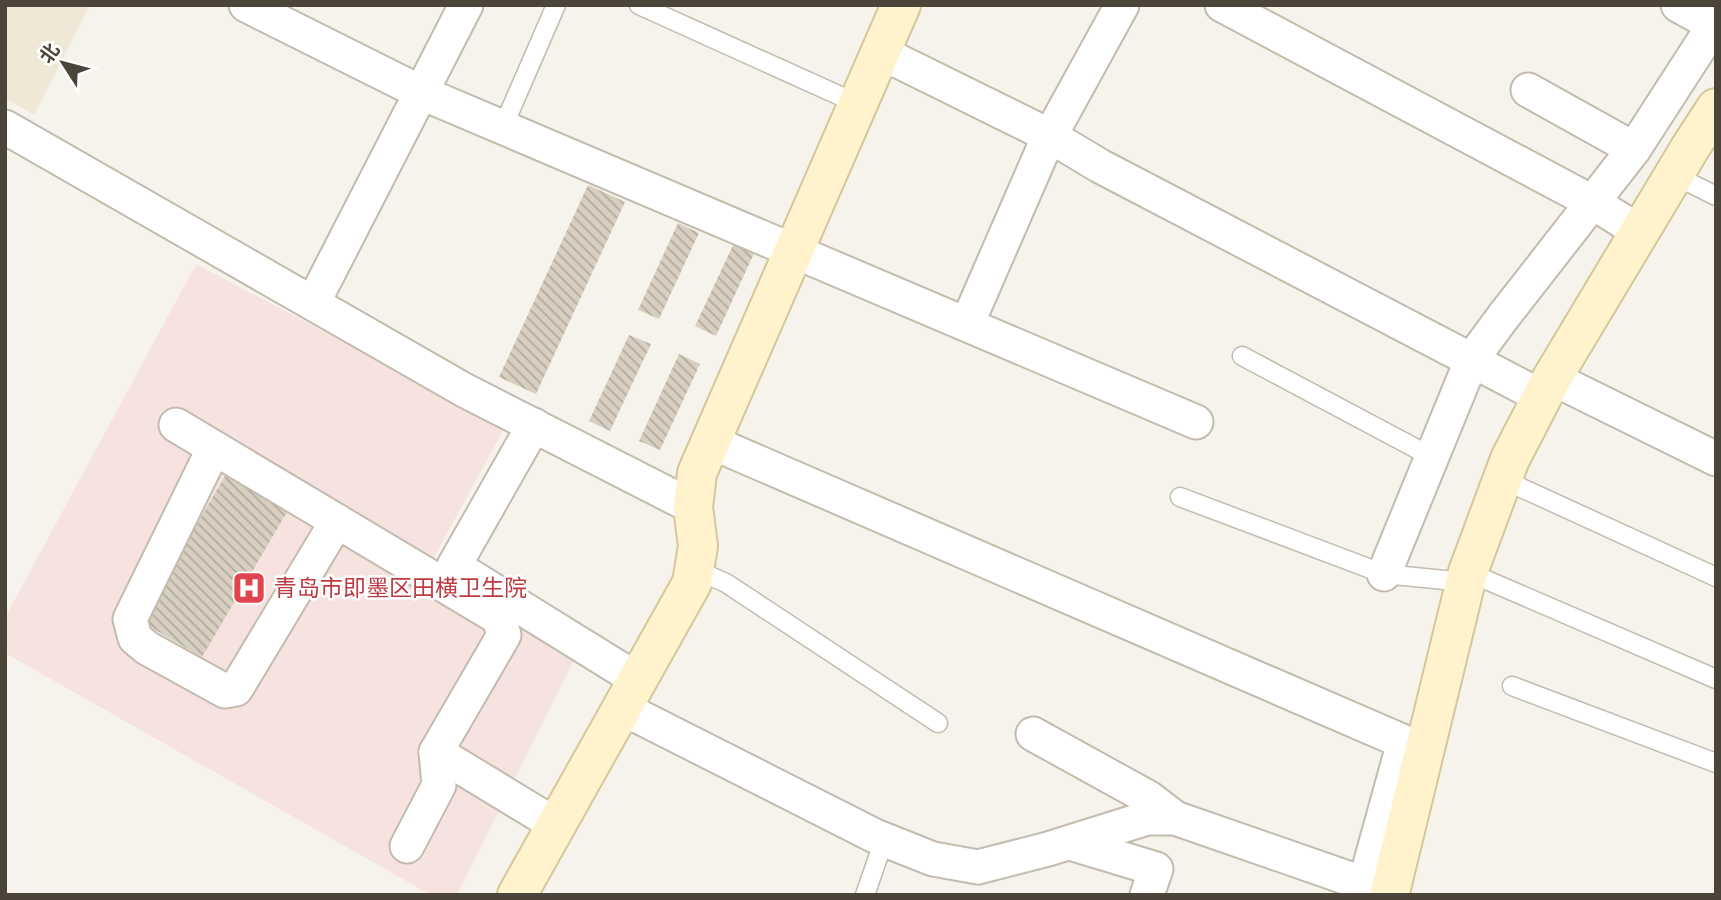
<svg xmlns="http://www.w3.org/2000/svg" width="1721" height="900" viewBox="0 0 1721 900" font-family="'Roboto Condensed','Noto Sans SC',sans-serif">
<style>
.education{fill:#efe8d6}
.medical{fill:#f6e3e0}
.building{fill:url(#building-back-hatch)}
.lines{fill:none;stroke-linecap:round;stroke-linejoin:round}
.lane-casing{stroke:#c2bbae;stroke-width:21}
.street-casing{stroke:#c2bbae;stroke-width:37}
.secondary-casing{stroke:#d6c79b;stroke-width:42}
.lane{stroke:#fff;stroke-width:18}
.street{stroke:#fff;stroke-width:33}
.secondary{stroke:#fff3cd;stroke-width:38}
.labels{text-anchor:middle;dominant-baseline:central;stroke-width:5;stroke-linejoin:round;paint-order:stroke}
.health-label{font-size:23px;fill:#be3a42;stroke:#fff;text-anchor:start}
</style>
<defs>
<pattern id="building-back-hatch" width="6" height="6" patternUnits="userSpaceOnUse" patternTransform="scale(1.75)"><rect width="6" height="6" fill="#d8cfc1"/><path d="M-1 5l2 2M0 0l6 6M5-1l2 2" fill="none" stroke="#b1aa9e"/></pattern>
</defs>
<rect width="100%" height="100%" fill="#f6f3ec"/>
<polygon class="education" points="5,5 90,5 34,115 5,98"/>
<polygon class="medical" points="196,264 505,427 433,559 576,656 457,895 431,895 5,653 5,618"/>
<g class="building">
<polygon points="588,185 625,202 536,394 499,377"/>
<polygon points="678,223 699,233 659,319 638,310"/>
<polygon points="736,239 756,249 716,336 695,326"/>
<polygon points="629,335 651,344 610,431 589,421"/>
<polygon points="679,354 700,364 660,450 639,441"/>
<polygon points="228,471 290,507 202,657 140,621"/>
</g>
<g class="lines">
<defs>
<g id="lane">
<polyline points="639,5 858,104"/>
<polyline points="503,127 556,5"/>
<polyline points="1674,175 1716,196"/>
<polyline points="1242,356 1432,457"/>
<polyline points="1502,479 1716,577"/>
<polyline points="1180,497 1384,574 1465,582"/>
<polyline points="694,569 726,583 938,723"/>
<polyline points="1468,572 1716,679"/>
<polyline points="1512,686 1716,763"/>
<polyline points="865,895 884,840"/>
</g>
<g id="street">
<polyline points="246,5 422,93 1196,422"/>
<polyline points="1222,5 1592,202 1640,232"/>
<polyline points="1678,5 1716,26"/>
<polyline points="880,52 1050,136 1100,166 1542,397"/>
<polyline points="1528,90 1634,149"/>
<polyline points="5,127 464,390 693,507"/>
<polyline points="313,303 466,5"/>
<polyline points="967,324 1045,145 1122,5"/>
<polyline points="1552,378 1716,459"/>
<polyline points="176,425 499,618 504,635 436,752 439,785 407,846"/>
<polyline points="534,425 454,566 638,680"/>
<polyline points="711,442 1404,742 1365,883"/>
<polyline points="214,448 130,619 135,638 147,648 225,691 236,689 337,521"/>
<polyline points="1384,574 1472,359 1503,317 1634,149 1716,22"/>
<polyline points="622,708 875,836 933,859 978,867 1048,849 1147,818 1175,818 1385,891"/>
<polyline points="1033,734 1149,798 1175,818"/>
<polyline points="436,752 556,825"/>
<polyline points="1070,843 1156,869 1147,895"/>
</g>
<g id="secondary">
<polyline points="1390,892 1468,572 1510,459 1552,378 1690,148 1716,108"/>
<polyline points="517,895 692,583 698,546 693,507 697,473 901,5"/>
</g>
</defs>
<use href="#lane" class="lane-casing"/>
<use href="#street" class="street-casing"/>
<use href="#secondary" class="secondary-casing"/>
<use href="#lane" class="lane"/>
<use href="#street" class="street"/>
<use href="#secondary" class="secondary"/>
</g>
<defs>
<symbol id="hospital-square" viewBox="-11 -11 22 22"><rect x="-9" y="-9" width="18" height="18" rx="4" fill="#e0444e" stroke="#fff"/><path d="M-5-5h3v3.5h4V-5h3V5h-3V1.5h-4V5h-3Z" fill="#fff"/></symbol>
</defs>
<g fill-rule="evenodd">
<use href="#hospital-square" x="230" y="569" width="38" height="38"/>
</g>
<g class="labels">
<g class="health-label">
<text x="274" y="588">青岛市即墨区田横卫生院</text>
</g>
</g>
<rect width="1721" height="900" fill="none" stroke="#4b4439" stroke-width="14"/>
<g transform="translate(63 63) rotate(306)" stroke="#ffffff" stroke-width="5" paint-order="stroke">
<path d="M0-5L12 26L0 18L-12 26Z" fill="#4b4439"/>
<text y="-10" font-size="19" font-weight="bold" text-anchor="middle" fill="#4b4439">北</text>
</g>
</svg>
